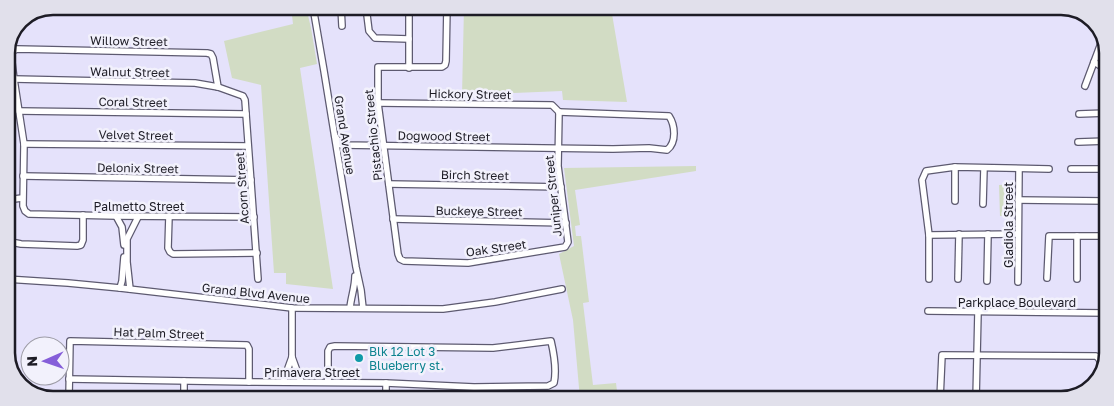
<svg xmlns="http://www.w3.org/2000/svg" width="1114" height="406" viewBox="0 0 1114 406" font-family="'Golos Text',sans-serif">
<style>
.green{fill:#d2dcc4}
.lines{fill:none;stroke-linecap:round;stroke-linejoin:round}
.street-casing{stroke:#5d5a70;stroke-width:8}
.street{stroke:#fff;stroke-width:5.5}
.culture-dot{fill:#0f9aa8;stroke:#f2f1fc;stroke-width:2}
.labels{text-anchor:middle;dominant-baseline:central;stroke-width:5;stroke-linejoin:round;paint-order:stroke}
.street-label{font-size:12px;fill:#1d1c25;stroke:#f2f1fc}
.culture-label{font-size:12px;fill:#0d838f;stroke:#f2f1fc;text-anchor:start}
.rim{fill:none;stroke:#1d1c25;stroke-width:2.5}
</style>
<rect width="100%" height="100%" fill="#e5e2fb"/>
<g class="green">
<polygon points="291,7 306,7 311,28 317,64 300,68 333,289 286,284 286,273 274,273 261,85 232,78 224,41 293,24"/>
<polygon points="464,7 611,8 627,102 563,100 562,91 462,95"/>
<polygon points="696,166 696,171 575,190 580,225 575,226 576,236 581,236 589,302 583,303 593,385 616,383 618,399 580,399 573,320 559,254 574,246 564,168"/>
<polygon points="1016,184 1016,216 1000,216 999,185"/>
</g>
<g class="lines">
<defs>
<g id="street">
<polyline points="313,7 324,71 356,267 361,290 363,308"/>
<polyline points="341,7 342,26"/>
<polyline points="447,7 446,61 445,65 442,67 378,67 378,103 398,254 400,259 404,261 468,263 565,247 568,242 558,166 559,112"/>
<polyline points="367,15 369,31 375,38 409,39"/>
<polyline points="1094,62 1105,69 1107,73"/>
<polyline points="409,68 409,7"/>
<polyline points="14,79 195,83 218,87 243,96 245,100 246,114 258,279"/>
<polyline points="1085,86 1103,38"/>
<polyline points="218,87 213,58 211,54 207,53 17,49 13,51 11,55 14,79 24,144 23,206 25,211 29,214 116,216 254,217"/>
<polyline points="378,103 552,105 559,112"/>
<polyline points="19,111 246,114"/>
<polyline points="1079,114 1107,113"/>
<path d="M335,136L341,145L613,149L649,148L667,150C677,142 675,125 669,116L559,112"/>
<polyline points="1078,142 1107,141"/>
<polyline points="24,144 248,146"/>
<polyline points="955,167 955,201"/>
<polyline points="1071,169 1107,169"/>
<polyline points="23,176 251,180"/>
<polyline points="389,184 561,187"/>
<polyline points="6,200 22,198"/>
<polyline points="1018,200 1106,201"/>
<polyline points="983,204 984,168"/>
<polyline points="116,216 122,227 124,245"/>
<polyline points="169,216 168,248 170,252 173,254 257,253"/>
<polyline points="393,219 566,223"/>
<polyline points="929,235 1018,234"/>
<polyline points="6,241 21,244 77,246 81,245 83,240 83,215"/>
<polyline points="1106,257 1106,242"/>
<polyline points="1047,278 1049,236 1106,236"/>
<polyline points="6,279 68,283 120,288 292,308 443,309 495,302 562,289"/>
<polyline points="929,279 929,235 922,180 926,171 955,167 1049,169"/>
<polyline points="958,279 959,234"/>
<polyline points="1077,279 1077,236"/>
<polyline points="987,281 988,234"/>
<polyline points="1018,282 1019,169"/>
<polyline points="120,288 122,281 124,257"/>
<polyline points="130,289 127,262 127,239 138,217"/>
<path d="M350,308C351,297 355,287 355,276"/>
<polyline points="928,311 1106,313"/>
<polyline points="292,357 301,382"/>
<path d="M69,379L249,382L386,383L474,387L548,386L554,383C557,369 554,354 551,341L493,348L335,346L330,347L328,351V382"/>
<polyline points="283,382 292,357 292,308"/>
<polyline points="977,394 1071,396"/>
<polyline points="69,397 70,341 247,345 249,349 249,382"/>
<polyline points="184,398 184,381"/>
<polyline points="386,398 386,383"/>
<path d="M940,399L942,355L1096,356C1102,360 1101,367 1101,374"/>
<polyline points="976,400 978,312"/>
</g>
</defs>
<use href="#street" class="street-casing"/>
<use href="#street" class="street"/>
</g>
<circle class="culture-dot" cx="359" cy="358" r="5"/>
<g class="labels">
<g class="street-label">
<text transform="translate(129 41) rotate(1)">Willow Street</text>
<text transform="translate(130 72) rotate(1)">Walnut Street</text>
<text transform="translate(470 94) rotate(1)">Hickory Street</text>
<text transform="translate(133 102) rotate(1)">Coral Street</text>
<text transform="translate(136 135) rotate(1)">Velvet Street</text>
<text transform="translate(345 135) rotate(81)">Grand Avenue</text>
<text transform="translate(373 135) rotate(-96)">Pistachio Street</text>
<text transform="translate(444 136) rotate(1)">Dogwood Street</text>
<text transform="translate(138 168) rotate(1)">Delonix Street</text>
<text transform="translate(475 175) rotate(1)">Birch Street</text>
<text transform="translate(242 188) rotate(-94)">Acorn Street</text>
<text transform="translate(553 196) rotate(-96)">Juniper Street</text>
<text x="139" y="206">Palmetto Street</text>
<text transform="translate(479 211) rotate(1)">Buckeye Street</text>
<text transform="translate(1008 225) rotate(-90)">Gladiola Street</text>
<text transform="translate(496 248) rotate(-8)">Oak Street</text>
<text transform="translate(256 293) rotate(6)">Grand Blvd Avenue</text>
<text x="1017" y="302">Parkplace Boulevard</text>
<text transform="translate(159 333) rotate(2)">Hat Palm Street</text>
<text x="312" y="372">Primavera Street</text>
</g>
<g class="culture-label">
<text x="369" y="351">Blk 12 Lot 3<tspan x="369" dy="14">Blueberry st.</tspan></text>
</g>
</g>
<path d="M0 0H1114V406H0ZM53 15H1061A38 38 0 0 1 1099 53V353A38 38 0 0 1 1061 391H53A38 38 0 0 1 15 353V53A38 38 0 0 1 53 15Z" fill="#e1e0eb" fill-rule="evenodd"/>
<path class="rim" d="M53 15H1061A38 38 0 0 1 1099 53V353A38 38 0 0 1 1061 391H53A38 38 0 0 1 15 353V53A38 38 0 0 1 53 15Z"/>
<g transform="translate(45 361) rotate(268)"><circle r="24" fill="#f2f1fc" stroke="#9d9ca6"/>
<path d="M0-4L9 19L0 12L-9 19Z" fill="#855ed9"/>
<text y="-8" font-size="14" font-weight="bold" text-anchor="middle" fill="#1d1c25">N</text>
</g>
</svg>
